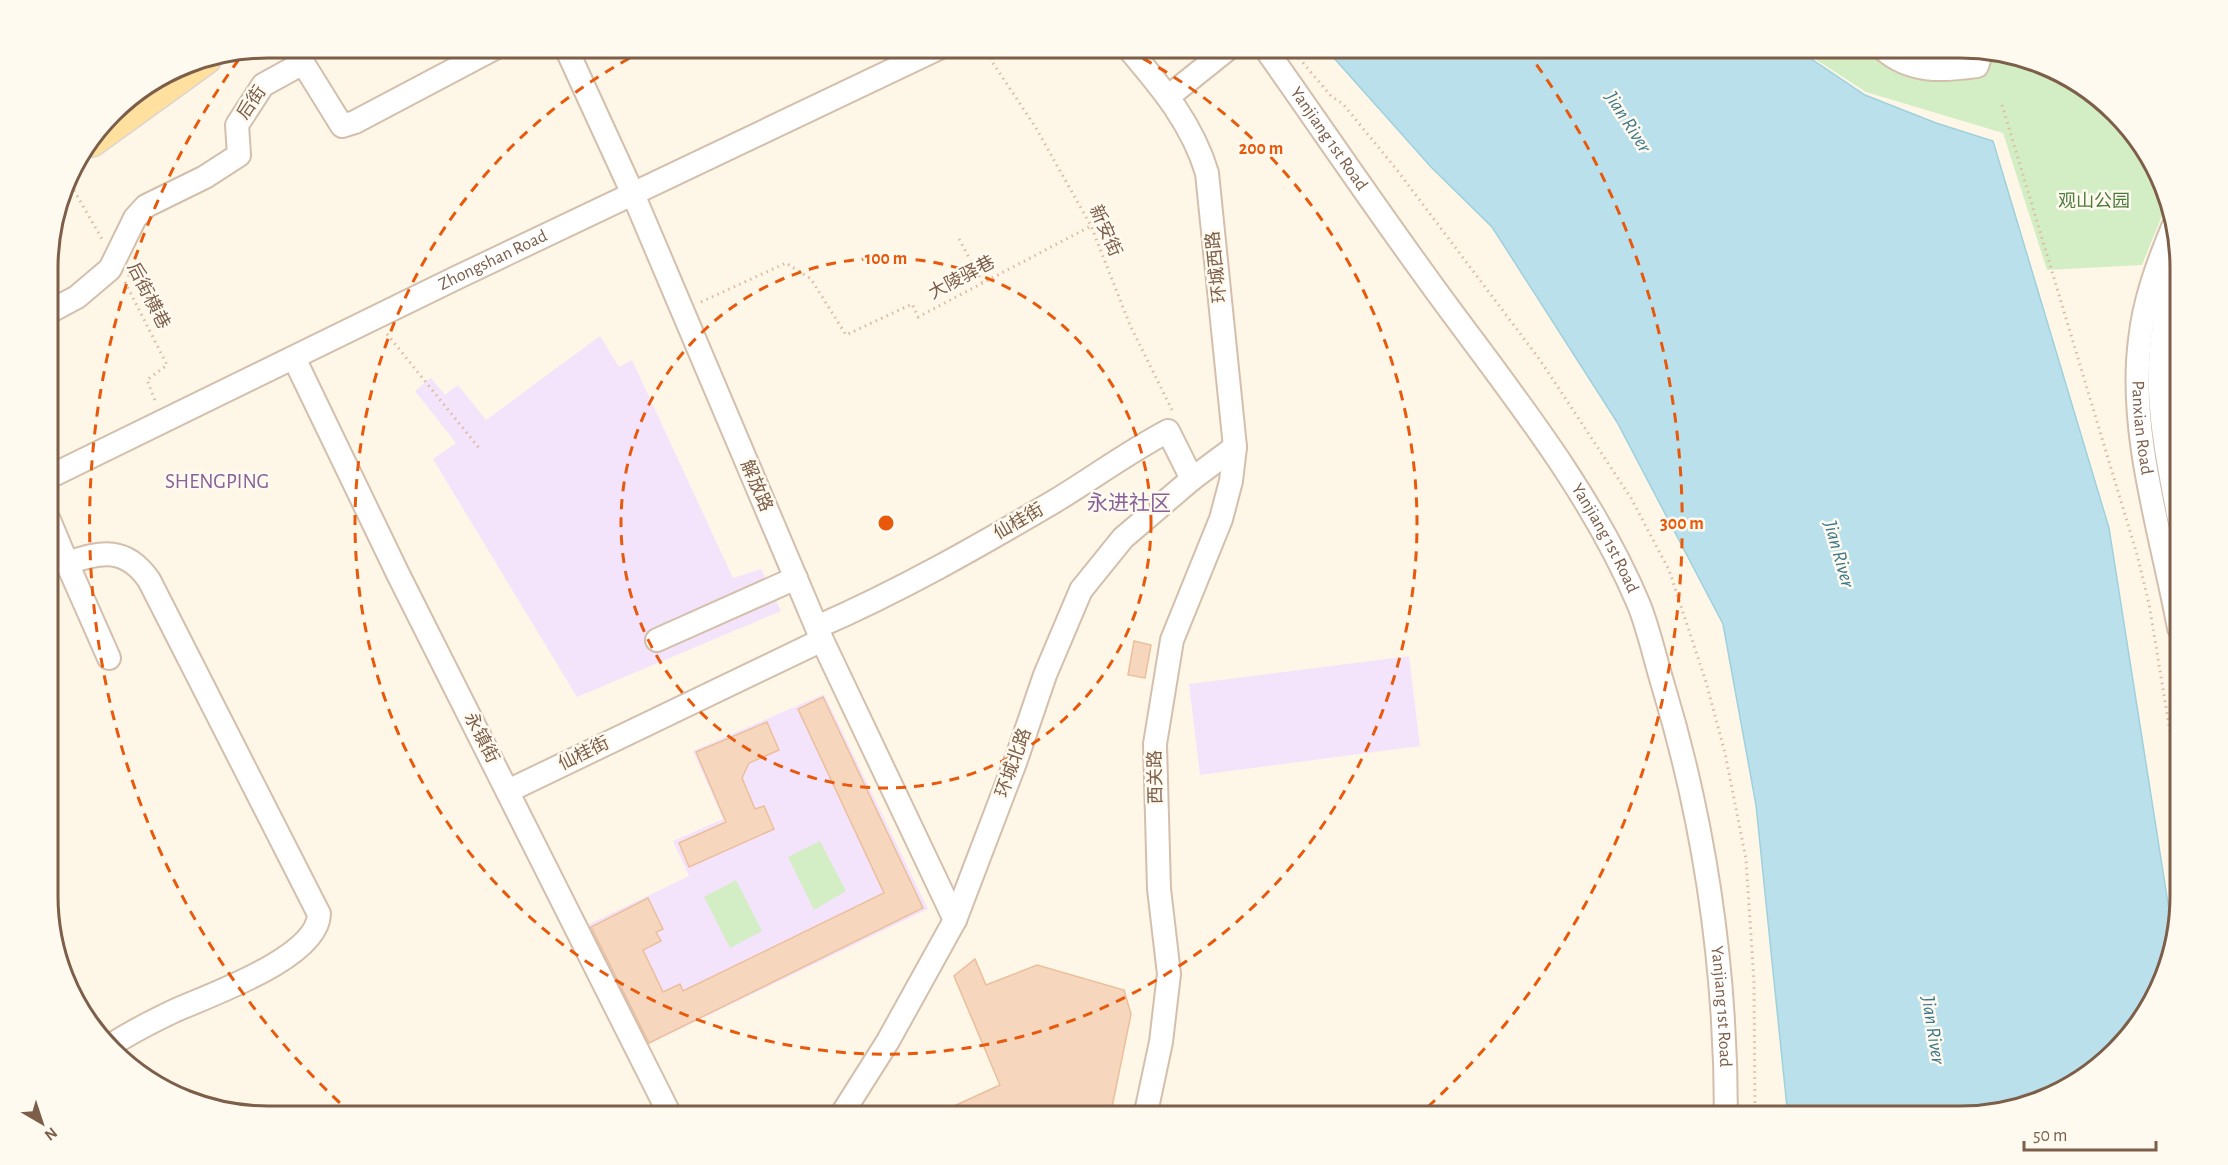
<svg xmlns="http://www.w3.org/2000/svg" width="2228" height="1165" viewBox="0 0 2228 1165" font-family="'Alegreya Sans','Noto Sans SC',sans-serif">
<style>
.education{fill:#f4e4fb}
.green{fill:#d3eec4}
.water{fill:#bae1eb;stroke:#9fd0dd;stroke-width:1.5}
.building{fill:#f6d7bd;stroke:#ebbe9c;stroke-width:1.5}
.lines{fill:none;stroke-linecap:round;stroke-linejoin:round}
.minor-casing{stroke:#d3bfac;stroke-width:26}
.major-casing{stroke:#ddd5d0;stroke-width:30}
.path{stroke:#dcba9f;stroke-width:3;stroke-dasharray:1.5 4.5;stroke-linecap:butt}
.minor{stroke:#fff;stroke-width:22}
.major{stroke:#ffe09e;stroke-width:27}
.ring{fill:none;stroke:#e8590c;stroke-width:3;stroke-dasharray:10 8}
.labels{text-anchor:middle;dominant-baseline:central;stroke-width:5;stroke-linejoin:round;paint-order:stroke}
.street-label{font-size:18px;fill:#7c5e49;stroke:#fffaf0}
.park-label{font-size:18px;fill:#4c7c3c;stroke:#fffaf0}
.water-label{font-size:20px;font-style:italic;fill:#3d788a;stroke:#fffaf0}
.quarter-label{font-size:21px;fill:#886198;stroke:#fffaf0}
.rim{fill:none;stroke:#7c5e49;stroke-width:3}
.centre{fill:#e8590c;stroke:#fffaf0;stroke-width:3}
.ring-label{font-size:18px;text-anchor:middle;font-weight:bold;fill:#e8590c;stroke:#fffaf0;stroke-width:5;stroke-linejoin:round;paint-order:stroke}
</style>
<rect width="100%" height="100%" fill="#fef7e8"/>
<g class="education">
<polygon points="600,336 619,367 632,360 733,578 761,569 781,611 577,697 433,459 456,443 415,391 431,378 445,395 458,385 486,420"/>
<polygon points="1409,656 1420,746 1200,775 1189,684"/>
<polygon points="824,694 928,909 643,1047 585,926 689,876 673,841 723,819 693,751"/>
</g>
<g class="green">
<polygon points="1798,48 1960,48 2058,71 2143,146 2166,206 2142,265 2047,270 2003,133 1866,92"/>
<polygon points="820,841 846,891 814,910 788,857"/>
<polygon points="736,880 762,931 730,948 704,897"/>
</g>
<polygon class="water" points="1325,48 1795,48 1865,95 1936,123 1993,141 2109,528 2172,929 2157,995 2082,1080 1974,1117 1788,1117 1756,805 1723,624 1617,422 1492,227 1431,167"/>
<g class="building">
<polygon points="1134,641 1151,645 1145,678 1128,675"/>
<polygon points="823,697 923,908 649,1043 591,927 648,898 663,929 656,932 661,941 643,950 663,992 680,984 683,991 884,893 798,709"/>
<polygon points="767,722 779,750 749,763 742,778 755,809 764,806 774,829 689,867 679,843 726,822 696,752"/>
<polygon points="975,959 986,985 1037,965 1124,990 1131,1014 1110,1117 930,1117 1000,1085 954,976"/>
</g>
<g class="lines">
<defs>
<g id="minor">
<polyline points="566,48 633,194 822,640 955,920"/>
<path d="M1128,48C1161,87 1192,123 1207,173L1235,447L1231,481L1221,519L1172,640L1155,744L1159,889L1169,974L1161,1042L1145,1117"/>
<path id="s1" d="M1265,48C1325,133 1383,219 1445,303C1515,398 1593,495 1639,605C1649,630 1655,659 1663,685C1705,824 1726,972 1726,1117"/>
<path d="M1882,48C1910,73 1942,71 1977,66L1981,53"/>
<polyline points="1169,96 1229,48"/>
<path id="s2" d="M2173,227C2158,263 2144,301 2140,340C2128,433 2162,536 2179,628"/>
<path d="M2178,269C2147,362 2161,426 2179,519"/>
<polyline points="49,312 77,297 110,269 135,218 146,206 205,177 239,155 237,125 263,85 303,63 342,126 355,122 495,48"/>
<polyline points="294,358 398,574 671,1117"/>
<path id="s3" d="M49,477L458,277L939,48"/>
<path d="M49,520L67,563C102,551 126,547 149,580L319,914C318,958 209,995 174,1011C153,1021 133,1031 113,1044"/>
<polyline points="67,563 109,658"/>
<path d="M817,627C900,591 977,547 1055,501C1093,478 1128,452 1168,431L1192,479"/>
<polyline points="657,640 796,578"/>
<polyline points="508,791 822,640"/>
<polyline points="840,1117 888,1041 955,920 1016,760 1045,675 1081,590 1123,538 1192,479 1235,447"/>
</g>
<polyline id="major" points="92,143 207,60"/>
</defs>
<use href="#minor" class="minor-casing"/>
<use href="#major" class="major-casing"/>
<g class="path">
<polyline points="983,48 1036,128 1091,226 1130,325 1173,412"/>
<polyline points="1156,54 1175,48"/>
<polyline points="1299,58 1331,96 1343,104 1397,170 1540,360 1631,498 1669,570 1706,682 1725,753 1746,859 1754,982 1755,1117"/>
<polyline points="2002,105 2138,558 2149,604 2180,792"/>
<polyline points="68,180 102,239"/>
<polyline points="959,239 982,282"/>
<polyline points="125,282 167,365 147,380 156,403"/>
<polyline points="701,302 786,263 811,279 846,335 912,304 918,317 1091,226"/>
<polyline points="387,334 479,448"/>
</g>
<use href="#minor" class="minor"/>
<use href="#major" class="major"/>
</g>
<g class="ring">
<circle cx="886" cy="523" r="265"/>
<path d="M1127 50A531 531 0 1 1 645 50"/>
<path d="M353 1115A796 796 0 0 1 242 55M1526 50A796 796 0 0 1 1419 1115"/>
</g>
<g class="labels">
<g class="street-label">
<text transform="translate(252 103) rotate(-55)">后街</text>
<text stroke="none"><textPath href="#s1" startOffset="111">Yanjiang 1st Road</textPath></text>
<text transform="translate(1105 231) rotate(66)">新安街</text>
<text stroke="none"><textPath href="#s3" startOffset="494">Zhongshan Road</textPath></text>
<text transform="translate(1217 267) rotate(-96)">环城西路</text>
<text transform="translate(962 278) rotate(-28)">大陵驿巷</text>
<text transform="translate(148 296) rotate(63)">后街横巷</text>
<text stroke="none"><textPath href="#s2" startOffset="206">Panxian Road</textPath></text>
<text transform="translate(756 486) rotate(67)">解放路</text>
<text transform="translate(1019 522) rotate(-30)">仙桂街</text>
<text stroke="none"><textPath href="#s1" startOffset="597">Yanjiang 1st Road</textPath></text>
<text transform="translate(481 738) rotate(63)">永镇街</text>
<text transform="translate(584 754) rotate(-26)">仙桂街</text>
<text transform="translate(1014 763) rotate(-70)">环城北路</text>
<text transform="translate(1156 777) rotate(-91)">西关路</text>
<text stroke="none"><textPath href="#s1" startOffset="1083">Yanjiang 1st Road</textPath></text>
</g>
<g class="park-label">
<text x="2094" y="202">观山公园</text>
</g>
<g class="water-label">
<text transform="translate(1628 122) rotate(57)">Jian River</text>
<text transform="translate(1839 554) rotate(74)">Jian River</text>
<text transform="translate(1933 1030) rotate(81)">Jian River</text>
</g>
<g class="quarter-label">
<text x="217" y="481">SHENGPING</text>
<text x="1129" y="503">永进社区</text>
</g>
</g>
<path d="M0 0H2228V1165H0ZM268 58H1960A210 210 0 0 1 2170 268V896A210 210 0 0 1 1960 1106H268A210 210 0 0 1 58 896V268A210 210 0 0 1 268 58Z" fill="#fffaf0" fill-rule="evenodd"/>
<path class="rim" d="M268 58H1960A210 210 0 0 1 2170 268V896A210 210 0 0 1 1960 1106H268A210 210 0 0 1 58 896V268A210 210 0 0 1 268 58Z"/>
<circle cx="886" cy="523" r="9" class="centre"/>
<g class="ring-label">
<text x="1261" y="154">200 m</text>
<text x="886" y="264">100 m</text>
<text x="1682" y="529">300 m</text>
</g>
<g transform="translate(42 1123) rotate(141)" stroke="#fffaf0" stroke-width="4.5" paint-order="stroke">
<path d="M0-4.5L10 22L0 15L-10 22Z" fill="#7c5e49"/>
<text y="-9" font-size="16" font-weight="bold" text-anchor="middle" fill="#7c5e49">N</text>
</g>
<path d="M2024 1141v9h132v-9" fill="none" stroke="#7c5e49" stroke-width="3"/>
<text x="2033" y="1141" font-size="18" fill="#7c5e49" stroke="#fffaf0" stroke-width="4.5" paint-order="stroke">50 m</text>
</svg>
